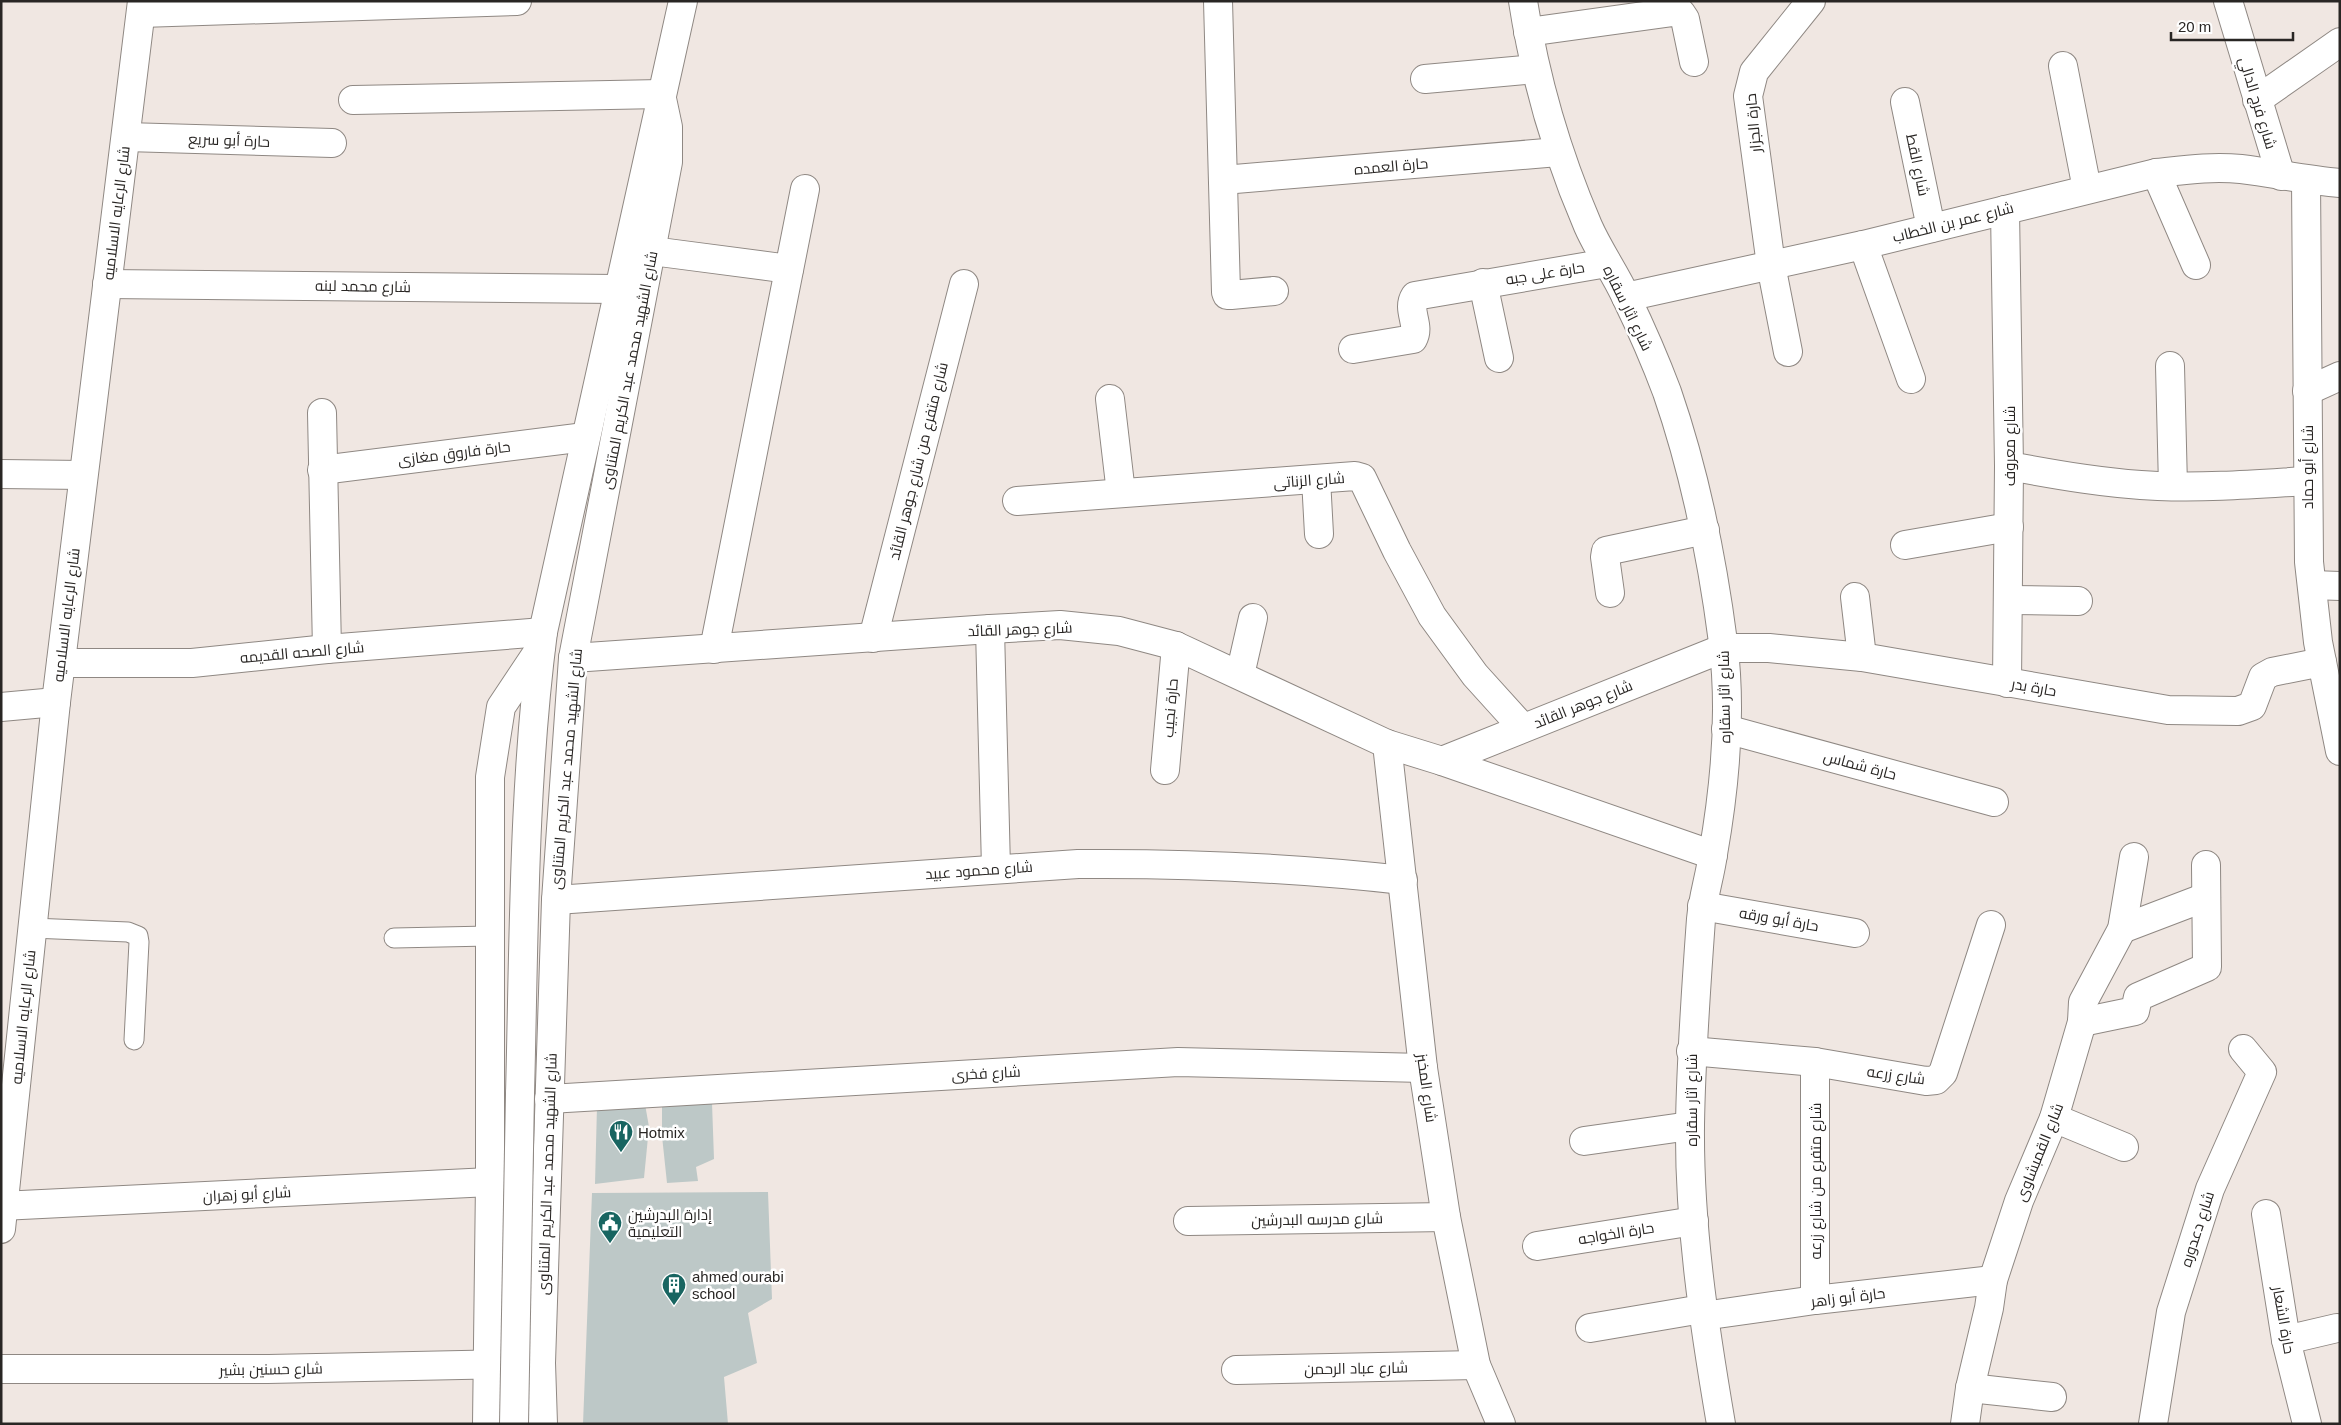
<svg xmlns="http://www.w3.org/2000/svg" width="2341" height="1425" viewBox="0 0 2341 1425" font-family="Helvetica,Cairo,sans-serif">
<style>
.building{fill:#bdc8c7}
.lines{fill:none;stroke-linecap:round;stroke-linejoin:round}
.lane-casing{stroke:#8f8883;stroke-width:21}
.street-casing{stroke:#8f8883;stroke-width:30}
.secondary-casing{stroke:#8f8883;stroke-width:30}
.lane{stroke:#fff;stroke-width:19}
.street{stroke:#fff;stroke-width:28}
.secondary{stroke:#fff;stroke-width:28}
.secondary-bridge-casing{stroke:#8f8883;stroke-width:30;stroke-linecap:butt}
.secondary-bridge{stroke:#fff;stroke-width:28}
.labels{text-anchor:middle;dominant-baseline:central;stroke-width:5;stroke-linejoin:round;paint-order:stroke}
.street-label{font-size:15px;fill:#292624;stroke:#fff}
.poi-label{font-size:15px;fill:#292624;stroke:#fff;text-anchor:start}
</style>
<rect width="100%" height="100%" fill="#f0e7e2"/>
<g class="building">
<polygon points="662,1103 712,1103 714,1159 696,1167 698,1181 667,1183 662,1136"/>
<polygon points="645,1104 649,1127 644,1178 595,1184 597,1106"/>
<polygon points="768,1192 772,1299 748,1313 757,1363 724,1377 728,1424 583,1424 592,1193"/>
</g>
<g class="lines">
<defs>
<g id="lane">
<polyline points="32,928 128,932 138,936 139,942 134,1040"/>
<polyline points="394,938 489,936"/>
</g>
<g id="street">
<polyline points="1218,1 1226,292 1227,295 1231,295 1274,291"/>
<path d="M1523,1C1535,79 1557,154 1588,226C1599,251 1615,273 1626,297C1641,328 1655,360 1667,392C1695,473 1712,557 1723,642C1732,712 1725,786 1713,854C1710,876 1703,897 1701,919C1696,988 1691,1056 1690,1125C1689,1225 1704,1325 1721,1424"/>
<polyline points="2228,1 2281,176"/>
<polyline points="141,13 517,1"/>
<polyline points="1528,32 1673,12 1681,13 1685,19 1694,62"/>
<polyline points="2063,66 2087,189"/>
<polyline points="1425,79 1535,69"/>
<polyline points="353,100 661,94"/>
<polyline points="2257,100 2340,42"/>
<polyline points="1905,102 1931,228"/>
<polyline points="126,137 332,143"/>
<polyline points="2156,173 2196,265"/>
<polyline points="1223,180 1558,152"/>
<polyline points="2306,180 2309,562 2318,642 2340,751"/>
<polyline points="2005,210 2009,466 2007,683"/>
<polyline points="1863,245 1911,379"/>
<polyline points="652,251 789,269"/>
<polyline points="1483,283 1499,358"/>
<polyline points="107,284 618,289"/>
<path d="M1626,297L1863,245L2156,173C2184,170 2212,166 2241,169C2274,173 2306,180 2340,183"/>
<path d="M1353,349L1413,339C1421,325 1406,310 1415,296L1607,263"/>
<polyline points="1788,352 1771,265 1748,96 1754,72 1811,1"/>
<polyline points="2170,366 2173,486"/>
<polyline points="2307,391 2340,376"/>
<polyline points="1110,399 1121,493"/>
<polyline points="322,413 327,649"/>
<path d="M2009,466C2058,475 2108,484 2158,486C2208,488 2257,484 2307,481"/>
<polyline points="322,470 585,437"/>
<polyline points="1,474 83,475"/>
<polyline points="1316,479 1319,534"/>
<polyline points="1017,501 1355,476 1362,478 1397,551 1432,616 1475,675 1523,728"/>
<polyline points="1905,545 2009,527"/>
<polyline points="2312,585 2340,586"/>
<polyline points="1610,593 1605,557 1606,551 1705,530"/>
<polyline points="1855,597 1862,657"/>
<polyline points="2008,600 2078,601"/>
<polyline points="990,629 996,868"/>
<polyline points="873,638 964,284"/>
<polyline points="714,649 805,189"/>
<polyline points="573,658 990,629 1060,625 1119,631 1176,646 1387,744 1442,761 1713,855"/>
<polyline points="61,663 192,663 327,649 543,632"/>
<polyline points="1240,675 1253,618"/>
<polyline points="1,707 56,702"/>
<polyline points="1726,729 1994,802"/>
<polyline points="1387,744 1423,1068 1446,1217 1476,1365 1501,1424"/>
<polyline points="1442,761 1724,648 1769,648 1862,657 2168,710 2238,711 2252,706 2263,677 2272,672 2322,662"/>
<polyline points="1165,770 1176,646"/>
<path d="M556,900L1078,864C1187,863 1294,868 1403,880"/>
<polyline points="1702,906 1855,933"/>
<polyline points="2122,929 2206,897"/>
<polyline points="2082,1022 2135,1011 2138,997 2207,967 2206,865"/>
<polyline points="1691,1051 1815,1062 1926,1081 1936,1080 1943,1073 1991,925"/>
<polyline points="1815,1062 1815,1300"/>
<polyline points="549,1099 1178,1062 1423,1068"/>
<polyline points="2054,1118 2124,1147"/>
<polyline points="1584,1141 1690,1126"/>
<polyline points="1,1206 490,1182"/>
<polyline points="2266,1214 2286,1340 2307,1424"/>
<polyline points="1188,1221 1446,1217"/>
<polyline points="1537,1246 1694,1221"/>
<polyline points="1703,1316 1815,1300 1993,1280"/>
<polyline points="1590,1328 1702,1309"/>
<polyline points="2286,1340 2337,1328"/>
<polyline points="1,1369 268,1369 512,1364"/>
<polyline points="1236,1370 1476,1365"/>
<polyline points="1970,1388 2052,1397"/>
<polyline points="1965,1424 1970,1388 1989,1308 1993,1280 2019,1201 2054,1118 2082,1022 2083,1002 2122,929 2134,857"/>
<polyline points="2153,1424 2171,1312 2210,1189 2262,1072 2243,1049"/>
</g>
<g id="secondary">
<path d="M520,1094C524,941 523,785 543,632L683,1"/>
<polyline points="1,1229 56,702 142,1"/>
<polyline points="487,1424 490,1182 490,777 501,707 541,647"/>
<polyline points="543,1424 541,1363 556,900 573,658 668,162 668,127 661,94"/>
</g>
</defs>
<use href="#lane" class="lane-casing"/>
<use href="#street" class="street-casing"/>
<use href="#secondary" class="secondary-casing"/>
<use href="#lane" class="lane"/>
<use href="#street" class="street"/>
<use href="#secondary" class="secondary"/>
<defs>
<polyline id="secondary-bridge" points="514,1424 520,1094"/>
</defs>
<use href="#secondary-bridge" class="secondary-bridge-casing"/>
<use href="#secondary-bridge" class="secondary-bridge"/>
</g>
<defs>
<symbol id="restaurant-pin" viewBox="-11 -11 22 30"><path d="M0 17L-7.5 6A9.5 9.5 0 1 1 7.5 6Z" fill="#186561" stroke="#fff"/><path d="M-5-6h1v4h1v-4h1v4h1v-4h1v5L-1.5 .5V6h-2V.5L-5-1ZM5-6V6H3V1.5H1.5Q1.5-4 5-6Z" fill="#fff"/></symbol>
<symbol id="civic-pin" viewBox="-11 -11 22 30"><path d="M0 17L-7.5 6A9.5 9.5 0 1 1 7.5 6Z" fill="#186561" stroke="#fff"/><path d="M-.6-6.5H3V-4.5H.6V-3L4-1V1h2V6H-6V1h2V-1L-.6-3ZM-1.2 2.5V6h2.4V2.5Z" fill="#fff"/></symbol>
<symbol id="building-pin" viewBox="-11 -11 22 30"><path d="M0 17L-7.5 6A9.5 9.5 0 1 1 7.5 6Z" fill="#186561" stroke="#fff"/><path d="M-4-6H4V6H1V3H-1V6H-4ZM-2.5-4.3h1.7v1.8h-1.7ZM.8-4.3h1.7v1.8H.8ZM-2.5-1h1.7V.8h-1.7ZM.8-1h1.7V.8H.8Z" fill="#fff"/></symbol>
</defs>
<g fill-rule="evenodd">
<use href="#restaurant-pin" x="607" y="1118" width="28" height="38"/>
<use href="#civic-pin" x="596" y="1209" width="28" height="38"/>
<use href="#building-pin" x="660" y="1271" width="28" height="38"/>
</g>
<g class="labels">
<g class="street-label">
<text transform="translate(2258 103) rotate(73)">شارع فرج الدالي</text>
<text transform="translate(1753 123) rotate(-95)">حارة الجزار</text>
<text transform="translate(229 140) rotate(2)">حارة أبو سريع</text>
<text transform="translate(1918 165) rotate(78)">شارع القط</text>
<text transform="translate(1391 166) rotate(-5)">حارة العمده</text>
<text transform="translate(116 213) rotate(-83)">شارع الرعايه الاسلاميه</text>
<text transform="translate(1953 222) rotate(-14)">شارع عمر بن الخطاب</text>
<text transform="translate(1545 273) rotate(-9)">حارة على جبه</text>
<text transform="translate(363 286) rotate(1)">شارع محمد لبنه</text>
<text transform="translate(1628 308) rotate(64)">شارع اثار سقاره</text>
<text transform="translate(629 370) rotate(-79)">شارع الشهيد محمد عبد الكريم المتناوى</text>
<text transform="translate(2009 446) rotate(-90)">شارع معروف</text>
<text transform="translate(454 453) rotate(-7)">حارة فاروق مغازى</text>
<text transform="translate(918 461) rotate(-76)">شارع متفرع من شارع جوهر القائد</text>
<text transform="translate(2307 467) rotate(-90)">شارع أبو حماد</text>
<text transform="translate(1309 480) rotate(-4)">شارع الزناتى</text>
<text transform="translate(66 615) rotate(-83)">شارع الرعايه الاسلاميه</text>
<text transform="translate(1020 629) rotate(-2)">شارع جوهر القائد</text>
<text transform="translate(302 652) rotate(-5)">شارع الصحه القديمه</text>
<text transform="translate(2034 687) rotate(10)">حارة بدر</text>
<text transform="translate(1724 697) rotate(-91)">شارع اثار سقاره</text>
<text transform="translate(1583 704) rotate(-22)">شارع جوهر القائد</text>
<text transform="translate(1170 708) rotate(-85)">حارة نجيب</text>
<text transform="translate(1860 765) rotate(15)">حارة شماس</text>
<text transform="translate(566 769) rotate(-85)">شارع الشهيد محمد عبد الكريم المتناوى</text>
<text transform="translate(979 870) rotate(-4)">شارع محمود عبيد</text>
<text transform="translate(1779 919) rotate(10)">حارة أبو ورقه</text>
<text transform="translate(23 1017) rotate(-84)">شارع الرعايه الاسلاميه</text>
<text transform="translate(986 1073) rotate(-3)">شارع فخرى</text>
<text transform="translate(1896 1075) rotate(8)">شارع زرعه</text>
<text transform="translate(1427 1088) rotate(82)">شارع المخبز</text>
<text transform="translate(1691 1100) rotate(-90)">شارع اثار سقاره</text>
<text transform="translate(2039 1152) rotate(-68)">شارع القمبشاوى</text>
<text transform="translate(547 1174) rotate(-88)">شارع الشهيد محمد عبد الكريم المتناوى</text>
<text transform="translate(1815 1181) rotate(-90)">شارع متفرع من شارع زرعه</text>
<text transform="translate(247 1194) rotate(-3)">شارع أبو زهران</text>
<text transform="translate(1317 1219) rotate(-1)">شارع مدرسه البدرشين</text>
<text transform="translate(2197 1229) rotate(-72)">شارع دعدوره</text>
<text transform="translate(1616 1233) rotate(-9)">حارة الخواجه</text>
<text transform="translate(1848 1297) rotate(-7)">حارة أبو زاهر</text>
<text transform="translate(2284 1320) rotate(80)">حارة الشعار</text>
<text transform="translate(1356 1368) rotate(-1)">شارع عباد الرحمن</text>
<text transform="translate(271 1369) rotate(-1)">شارع حسنين بشير</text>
</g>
<g class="poi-label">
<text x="638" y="1132">Hotmix</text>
<text x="628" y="1214">إدارة البدرشين<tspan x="628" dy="17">التعليمية</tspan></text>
<text x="692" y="1276">ahmed ourabi<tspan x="692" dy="17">school</tspan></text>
</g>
</g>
<rect width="2341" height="1425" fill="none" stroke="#292624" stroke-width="5"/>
<path d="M2171 32v8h122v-8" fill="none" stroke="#292624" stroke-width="2.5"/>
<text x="2178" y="32" font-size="15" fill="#292624" stroke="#ffffff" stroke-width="4" paint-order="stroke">20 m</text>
</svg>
